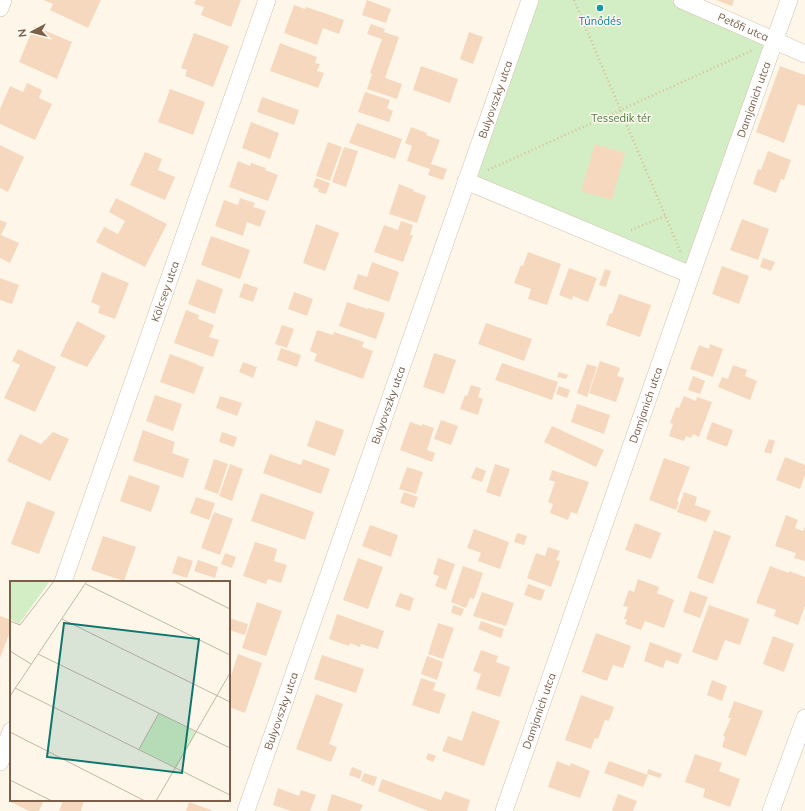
<svg xmlns="http://www.w3.org/2000/svg" width="805" height="811" viewBox="0 0 805 811" font-family="Mulish,sans-serif">
<style>
.green{fill:#d3eec5}
.building{fill:#f6d8be}
.lines{fill:none;stroke-linecap:round;stroke-linejoin:round}
.minor-casing{stroke:#d3c0ad;stroke-width:18}
.path{stroke:#dcbba0;stroke-width:2.5;stroke-dasharray:1 3;stroke-linecap:butt}
.minor{stroke:#fff;stroke-width:17}
.culture-dot{fill:#0f9aa8;stroke:#fffaf1;stroke-width:1.5}
.labels{text-anchor:middle;dominant-baseline:central;stroke-width:3;stroke-linejoin:round;paint-order:stroke}
.culture-label{font-size:11px;fill:#0d838f;stroke:#fffaf1}
.street-label{font-size:11px;fill:#7c5e49;stroke:#fffaf1}
.park-label{font-size:11px;fill:#4c7c3d;stroke:#fffaf1}
.inset-road{fill:none;stroke:#c6b5a4;stroke-width:1}
.view{fill:#0f766e;fill-opacity:0.15;stroke:#0f766e;stroke-width:2}
.inset-edge{fill:none;stroke:#7c5e49;stroke-width:2}
</style>
<rect width="100%" height="100%" fill="#fef7e9"/>
<polygon class="green" points="530,0 682,0 774,40 691,275 466,181"/>
<g class="building">
<polygon points="43,0 101,0 88,28 50,10 53,4"/>
<polygon points="196,0 241,0 231,27 201,15 204,7 194,4"/>
<polygon points="367,0 391,9 386,23 362,15"/>
<polygon points="716,0 734,0 732,6"/>
<polygon points="294,5 305,9 306,7 321,12 344,20 339,34 323,28 317,45 284,33"/>
<polygon points="371,24 385,29 384,32 399,37 385,78 402,84 397,99 367,89 372,74 370,73 382,39 367,34"/>
<polygon points="34,26 72,42 57,79 19,62"/>
<polygon points="469,32 483,37 473,64 460,59"/>
<polygon points="194,33 229,46 213,87 185,76 187,70 181,68"/>
<polygon points="280,43 317,57 315,63 320,64 317,71 324,73 318,88 270,71"/>
<polygon points="421,66 458,79 450,103 413,90"/>
<polygon points="780,66 805,75 805,106 798,104 784,143 756,132"/>
<polygon points="27,83 42,90 39,98 52,104 35,140 0,124 0,109 10,86 23,92"/>
<polygon points="170,89 205,102 193,135 158,122"/>
<polygon points="365,92 390,100 387,108 393,111 389,122 358,112"/>
<polygon points="262,97 299,110 294,125 257,112"/>
<polygon points="251,122 279,133 270,159 242,148"/>
<polygon points="357,123 402,139 395,159 349,143"/>
<polygon points="411,127 427,133 426,135 440,140 431,164 447,169 443,180 428,175 430,169 407,161 412,146 405,143"/>
<polygon points="328,142 342,147 330,181 316,176"/>
<polygon points="595,144 625,153 612,200 581,191"/>
<polygon points="0,145 24,157 8,192 0,188"/>
<polygon points="344,147 358,151 346,187 332,182"/>
<polygon points="768,151 791,160 784,180 781,179 776,193 753,184 758,169 761,170"/>
<polygon points="145,152 162,159 158,170 175,177 165,200 130,185"/>
<polygon points="238,161 250,166 251,163 266,168 265,170 278,175 268,201 229,187"/>
<polygon points="316,178 330,183 326,194 318,192 319,189 313,187"/>
<polygon points="399,184 414,190 413,191 426,196 417,223 389,214"/>
<polygon points="116,198 167,224 145,267 96,242 104,227 118,234 125,221 109,212"/>
<polygon points="240,198 255,203 253,207 266,211 260,227 247,222 243,236 215,226 224,200 238,205"/>
<polygon points="742,219 769,229 758,260 730,250"/>
<polygon points="0,220 7,223 1,235 19,243 10,263 0,258"/>
<polygon points="401,221 413,225 410,235 413,235 403,262 374,252 384,225 398,230"/>
<polygon points="316,224 339,233 325,271 303,263"/>
<polygon points="211,236 250,250 240,279 201,265"/>
<polygon points="528,252 561,264 547,305 528,299 531,289 514,283 521,265 523,266"/>
<polygon points="763,258 775,262 771,271 760,267"/>
<polygon points="372,262 399,272 389,302 353,289 358,274 367,277"/>
<polygon points="722,266 749,276 739,304 712,294"/>
<polygon points="569,268 597,278 588,302 573,296 572,300 559,295"/>
<polygon points="605,269 611,271 606,287 599,285"/>
<polygon points="102,272 129,283 115,319 98,313 100,306 91,302"/>
<polygon points="0,278 19,285 12,304 0,300"/>
<polygon points="197,279 223,289 215,314 188,304"/>
<polygon points="244,283 258,288 253,302 239,297"/>
<polygon points="294,292 313,299 307,316 288,309"/>
<polygon points="619,294 651,305 640,337 606,325 610,313 612,314"/>
<polygon points="347,302 368,309 368,308 385,313 376,339 339,326"/>
<polygon points="186,310 199,315 198,319 214,325 209,337 219,340 213,357 174,343"/>
<polygon points="77,321 106,336 87,367 60,356"/>
<polygon points="486,323 532,339 524,361 478,344"/>
<polygon points="282,325 294,329 287,348 275,344"/>
<polygon points="317,330 333,335 334,332 364,342 362,347 373,351 363,379 314,361 317,354 310,351"/>
<polygon points="710,344 723,349 713,377 690,369 699,345 709,349"/>
<polygon points="281,348 301,355 297,367 277,360"/>
<polygon points="18,349 56,367 35,412 4,398 20,365 12,361"/>
<polygon points="434,353 456,360 444,394 423,387"/>
<polygon points="170,354 197,364 197,365 204,367 194,394 160,382"/>
<polygon points="600,361 620,368 617,376 624,378 616,402 589,393"/>
<polygon points="243,362 257,367 253,378 239,372"/>
<polygon points="502,363 558,382 552,400 495,380"/>
<polygon points="587,364 597,367 587,397 577,393"/>
<polygon points="733,365 747,370 745,376 757,381 750,400 718,387 722,377 728,379"/>
<polygon points="559,372 568,375 566,379 557,377"/>
<polygon points="693,376 705,381 700,394 688,390"/>
<polygon points="471,385 481,388 478,397 483,399 478,415 460,409 465,395 467,396"/>
<polygon points="559,386 570,390 567,398 556,394"/>
<polygon points="155,395 182,404 173,431 146,421"/>
<polygon points="220,396 242,403 237,416 216,408"/>
<polygon points="684,396 696,401 697,397 712,402 699,437 693,434 691,438 686,436 684,441 669,436 673,424 670,423 676,407 679,408"/>
<polygon points="577,404 610,415 604,434 571,422"/>
<polygon points="316,420 344,430 335,456 307,446"/>
<polygon points="441,420 458,426 451,445 434,439"/>
<polygon points="410,422 422,426 422,424 434,428 427,450 435,453 432,462 400,450"/>
<polygon points="712,422 733,430 727,447 706,439"/>
<polygon points="552,426 604,450 596,467 544,442"/>
<polygon points="143,430 175,442 172,453 189,459 183,478 133,461"/>
<polygon points="53,432 69,439 50,481 7,461 20,434 41,444"/>
<polygon points="222,432 237,437 234,447 219,442"/>
<polygon points="769,439 775,441 771,454 764,452"/>
<polygon points="270,454 301,465 303,459 330,469 321,494 263,473"/>
<polygon points="785,457 805,465 805,475 800,489 776,480"/>
<polygon points="664,458 690,467 677,501 679,502 676,510 649,500"/>
<polygon points="214,459 228,464 218,494 204,489"/>
<polygon points="230,464 243,469 232,501 219,496"/>
<polygon points="495,464 510,469 500,497 486,492"/>
<polygon points="407,467 423,472 416,494 399,489"/>
<polygon points="476,467 486,471 482,482 471,478"/>
<polygon points="552,470 589,482 577,514 571,512 568,520 550,513 553,504 548,502 555,482 549,480"/>
<polygon points="129,475 160,486 151,512 120,501"/>
<polygon points="404,492 418,497 414,508 400,503"/>
<polygon points="684,492 697,497 695,505 711,511 706,522 677,512"/>
<polygon points="261,493 314,512 305,540 251,521"/>
<polygon points="196,497 215,503 209,520 190,513"/>
<polygon points="27,501 55,512 39,554 11,544"/>
<polygon points="214,512 233,519 220,555 201,548"/>
<polygon points="786,515 798,520 795,528 803,531 805,527 805,561 794,558 796,553 775,546"/>
<polygon points="635,523 661,533 651,559 625,550"/>
<polygon points="370,525 398,535 391,557 362,546"/>
<polygon points="474,529 509,542 500,569 478,561 481,553 467,548"/>
<polygon points="714,530 731,536 713,584 697,578"/>
<polygon points="517,533 527,536 524,545 514,542"/>
<polygon points="103,536 136,547 124,581 91,570"/>
<polygon points="255,542 277,549 274,561 287,565 281,583 268,579 266,584 243,576"/>
<polygon points="548,547 560,551 556,560 560,561 551,587 527,578 536,553 545,556"/>
<polygon points="225,553 236,557 232,568 221,564"/>
<polygon points="178,556 193,561 187,578 172,573"/>
<polygon points="358,558 383,567 368,609 343,600"/>
<polygon points="438,558 455,564 446,590 435,586 439,576 433,574"/>
<polygon points="198,560 218,567 215,578 194,571"/>
<polygon points="463,566 483,573 474,599 470,598 466,608 451,602"/>
<polygon points="770,566 789,573 789,571 805,577 805,606 798,625 774,616 776,610 756,603"/>
<polygon points="638,579 659,587 657,593 674,600 664,628 645,621 641,630 625,624 627,620 624,619 628,607 623,606 629,590 634,592"/>
<polygon points="528,584 545,590 541,601 524,595"/>
<polygon points="690,591 708,597 700,618 683,612"/>
<polygon points="482,592 514,603 506,626 473,616"/>
<polygon points="400,593 414,598 410,611 395,606"/>
<polygon points="257,602 282,611 266,656 242,648"/>
<polygon points="453,605 464,609 461,616 451,613"/>
<polygon points="709,605 749,619 740,645 725,640 717,661 692,652"/>
<polygon points="337,614 384,631 378,649 361,644 360,647 350,643 349,646 329,639"/>
<polygon points="0,616 11,620 11,629 0,658"/>
<polygon points="229,618 248,624 245,635 229,630"/>
<polygon points="481,621 504,629 501,638 478,629"/>
<polygon points="438,623 454,628 443,659 428,654"/>
<polygon points="596,633 631,646 623,668 613,665 607,681 582,672"/>
<polygon points="773,636 794,644 784,672 763,664"/>
<polygon points="650,642 682,654 678,664 666,660 663,668 644,661"/>
<polygon points="481,650 498,656 496,662 510,667 500,697 476,689 481,674 473,671"/>
<polygon points="238,654 262,663 245,713 229,707 229,682"/>
<polygon points="322,655 364,669 356,693 314,679"/>
<polygon points="427,656 443,662 437,680 421,674"/>
<polygon points="421,678 436,683 433,690 446,694 439,714 412,705"/>
<polygon points="712,680 727,686 722,701 707,695"/>
<polygon points="316,694 343,704 329,744 337,747 331,762 296,749"/>
<polygon points="581,695 614,707 609,721 605,720 598,739 595,738 591,749 565,740"/>
<polygon points="734,701 763,711 746,756 722,747 725,737 723,736 731,718 728,718"/>
<polygon points="472,711 500,721 484,766 442,751 448,736 462,741"/>
<polygon points="428,753 436,756 433,762 426,759"/>
<polygon points="695,754 722,763 719,771 740,779 730,807 703,797 705,789 685,782"/>
<polygon points="557,761 570,766 571,763 590,771 580,798 548,787"/>
<polygon points="609,761 648,775 643,787 604,773"/>
<polygon points="352,767 362,771 360,779 349,775"/>
<polygon points="648,769 662,774 660,778 647,774"/>
<polygon points="364,773 377,777 374,786 361,781"/>
<polygon points="382,779 441,800 445,791 470,800 467,811 428,811 378,791"/>
<polygon points="278,788 299,796 301,790 316,795 310,811 291,811 273,805"/>
<polygon points="332,794 363,805 360,811 327,811"/>
<polygon points="618,794 637,801 633,811 612,811"/>
<polygon points="12,800 44,800 39,811 29,811 11,802"/>
<polygon points="63,800 84,800 81,811 59,811"/>
<polygon points="189,802 211,810 211,811 186,811"/>
</g>
<g class="lines">
<defs>
<g id="minor">
<path id="s1" d="M682,0L805,54"/>
<polyline points="0,8 3,0"/>
<polyline points="466,181 691,275"/>
<path id="s2" d="M63,582L267,0"/>
<polyline points="0,762 11,731"/>
<path id="s3" d="M246,811L530,0"/>
<path id="s4" d="M504,811L691,275L789,0"/>
<polyline points="771,811 805,718"/>
</g>
</defs>
<use href="#minor" class="minor-casing"/>
<g class="path">
<polyline points="574,0 681,253"/>
<polyline points="488,170 753,50"/>
<polyline points="631,230 665,216"/>
</g>
<use href="#minor" class="minor"/>
</g>
<circle class="culture-dot" cx="600" cy="8" r="4"/>
<g class="labels">
<g class="culture-label">
<text x="600" y="21">Tűnődés</text>
</g>
<g class="street-label">
<text stroke="none"><textPath href="#s1" startOffset="67">Petőfi utca</textPath></text>
<text stroke="none"><textPath href="#s3" startOffset="754">Bulyovszky utca</textPath></text>
<text stroke="none"><textPath href="#s4" startOffset="754">Damjanich utca</textPath></text>
<text stroke="none"><textPath href="#s2" startOffset="308">Kölcsey utca</textPath></text>
<text stroke="none"><textPath href="#s3" startOffset="430">Bulyovszky utca</textPath></text>
<text stroke="none"><textPath href="#s4" startOffset="430">Damjanich utca</textPath></text>
<text stroke="none"><textPath href="#s3" startOffset="106">Bulyovszky utca</textPath></text>
<text stroke="none"><textPath href="#s4" startOffset="106">Damjanich utca</textPath></text>
</g>
<g class="park-label">
<text x="621" y="118">Tessedik tér</text>
</g>
</g>
<g transform="translate(10 581)">
<rect width="220" height="220" fill="#fef7e9"/>
<path d="M0,0H40L9,43L0,38ZM149,132L187,151L166,187L129,168Z" fill="#d3eec5"/>
<path class="inset-road" d="M164,0L220,28M76,3L220,74M52,38L220,121M0,40L10,44L44,0M0,70L21,83M28,73L220,167M5,107L220,214M0,115L77,0M0,151L135,220M129,168L149,132M0,199L42,220M146,220L220,92"/>
<path class="view" d="M54,42L189,58L172,192L37,176Z"/>
<rect width="220" height="220" class="inset-edge"/>
</g>
<g transform="translate(32 32) rotate(263)" stroke="#fffaf1" stroke-width="3" paint-order="stroke">
<path d="M0-3L7 15L0 10L-7 15Z" fill="#7c5e49"/>
<text y="-6" font-size="11" font-weight="bold" text-anchor="middle" fill="#7c5e49">N</text>
</g>
</svg>
